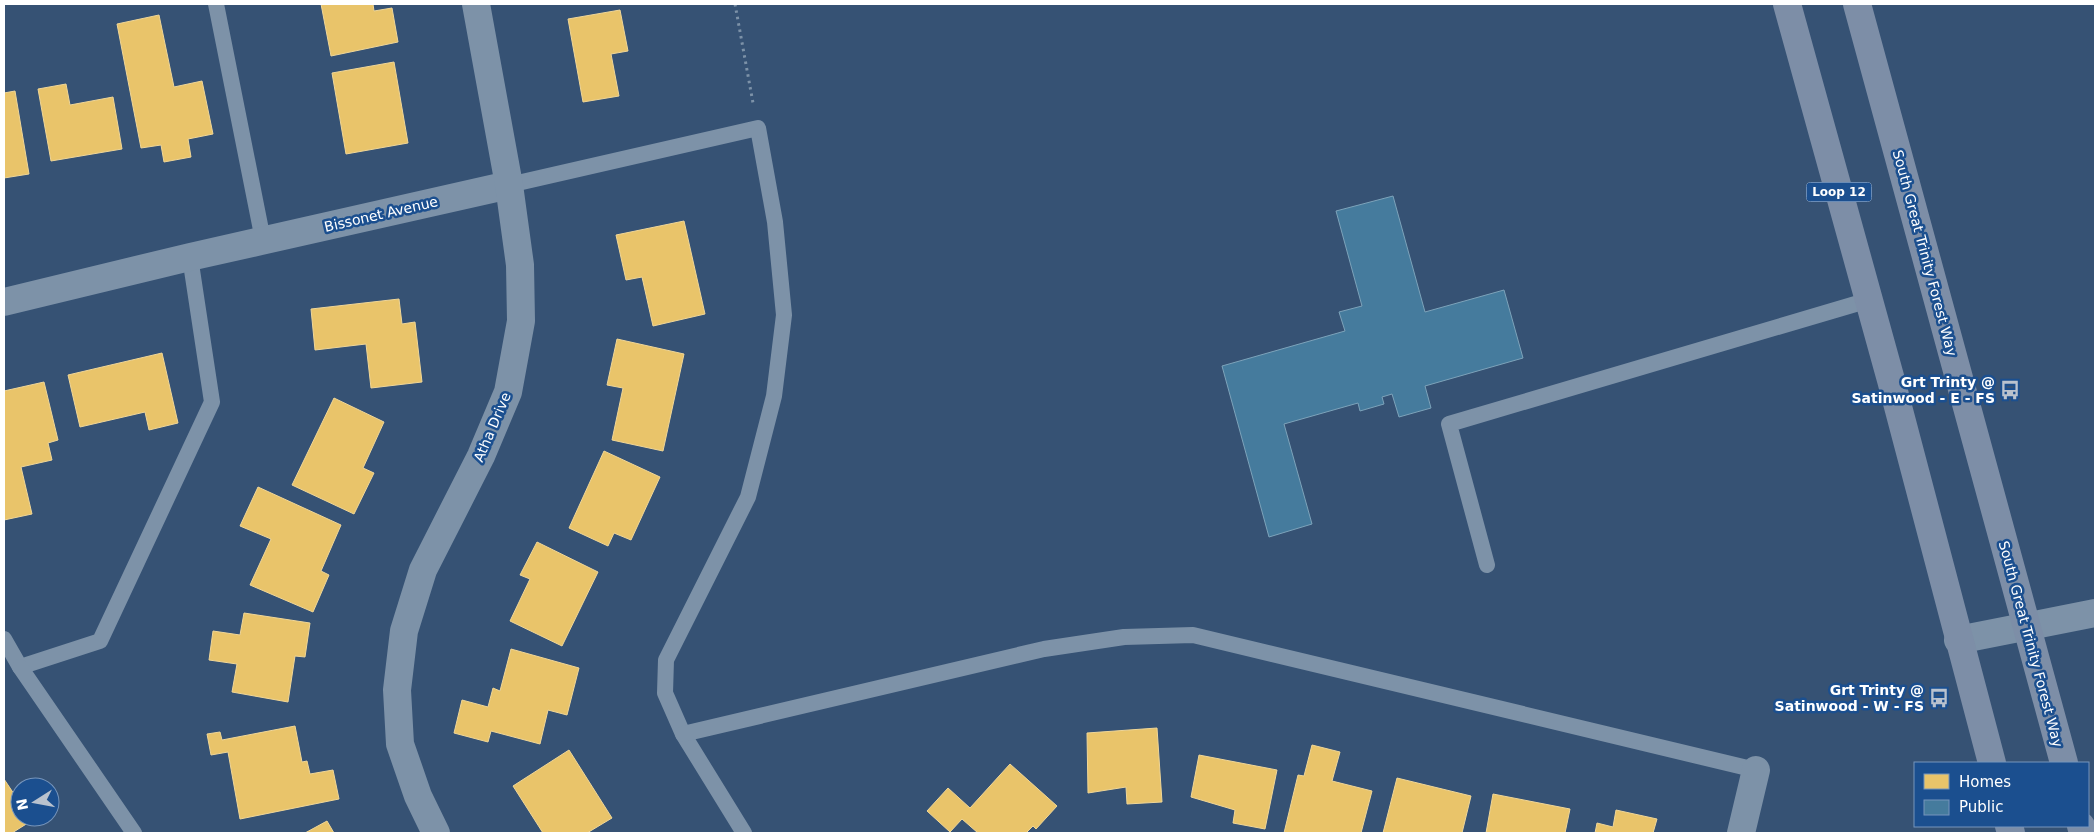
<svg xmlns="http://www.w3.org/2000/svg" width="2099" height="837" viewBox="0 0 2099 837" font-family="'DejaVu Sans',sans-serif">
<style>
.homes{fill:#e9c46a;stroke:#f0d697}
.public{fill:#457b9d;stroke:#7da3ba}
.lines{fill:none;stroke-linecap:round;stroke-linejoin:round}
.path{stroke:#7d92a8;stroke-width:3;stroke-dasharray:2.5 4;stroke-linecap:butt}
.service{stroke:#7d92a8;stroke-width:16}
.minor{stroke:#7d92a8;stroke-width:28}
.primary{stroke:#7d8ea7;stroke-width:28}
.labels{text-anchor:middle;dominant-baseline:central;stroke-width:5;stroke-linejoin:round;paint-order:stroke}
.shield{fill:#1b4f8f;stroke:#bbcadd;stroke-width:1}
.shield-label{font-size:12px;font-weight:bold;fill:#fff}
.street-label{font-size:14px;fill:#fff;stroke:#1b4f8f}
.poi-label{font-size:14px;font-weight:bold;fill:#fff;stroke:#1b4f8f;text-anchor:end}
</style>
<rect width="100%" height="100%" fill="#365274"/>
<g class="homes">
<polygon points="321,4 373,4 374,11 392,8 398,42 331,56"/>
<polygon points="620,10 628,51 611,54 619,96 583,102 568,19"/>
<polygon points="159,15 174,87 202,81 213,134 188,139 191,157 164,162 161,145 141,148 117,24"/>
<polygon points="394,62 408,143 346,154 332,73"/>
<polygon points="66,84 70,105 113,97 122,149 51,161 38,89"/>
<polygon points="15,91 29,174 4,178 4,93"/>
<polygon points="684,221 705,314 653,326 642,277 626,280 616,235"/>
<polygon points="399,299 402,324 415,322 422,382 371,388 366,344 315,350 311,309"/>
<polygon points="617,339 684,354 663,451 612,440 623,388 607,385"/>
<polygon points="162,353 178,423 149,430 145,412 80,427 68,375"/>
<polygon points="44,382 58,440 48,443 52,460 21,467 32,514 4,520 4,391"/>
<polygon points="334,398 384,422 363,468 374,473 354,514 292,485"/>
<polygon points="604,451 660,477 631,540 614,533 608,546 569,528"/>
<polygon points="258,487 341,525 321,571 329,575 313,612 250,585 271,539 240,526"/>
<polygon points="537,542 598,572 562,646 510,621 530,579 520,575"/>
<polygon points="244,613 310,623 305,657 295,656 288,702 232,692 237,664 209,660 213,631 240,635"/>
<polygon points="511,649 579,668 567,715 548,710 540,744 491,731 488,742 454,733 462,700 488,707 493,688 500,691"/>
<polygon points="295,726 302,762 307,761 310,774 333,770 339,799 240,819 228,752 211,755 207,734 220,732 222,740"/>
<polygon points="1157,728 1162,802 1127,804 1126,787 1088,793 1087,733"/>
<polygon points="1312,745 1340,752 1332,781 1372,791 1361,833 1284,833 1298,775 1304,776"/>
<polygon points="569,750 612,818 587,833 543,833 513,786"/>
<polygon points="1199,755 1277,770 1265,829 1233,823 1235,810 1191,797"/>
<polygon points="1010,764 1057,806 1036,829 1033,826 1026,833 978,833 962,819 950,832 927,811 948,788 970,808"/>
<polygon points="1397,778 1471,796 1462,833 1383,833"/>
<polygon points="4,779 20,803 20,817 29,817 31,821 12,833 4,833"/>
<polygon points="1493,794 1570,809 1565,833 1486,833"/>
<polygon points="1616,810 1657,819 1653,833 1595,833 1597,823 1613,827"/>
<polygon points="327,821 334,833 305,833"/>
</g>
<polygon class="public" points="1393,196 1425,312 1504,290 1523,358 1425,386 1431,408 1399,417 1392,394 1382,397 1384,404 1360,411 1358,403 1284,424 1312,524 1269,537 1222,366 1345,331 1339,312 1362,306 1336,211"/>
<g class="lines">
<polyline class="path" points="735,4 753,103"/>
<g class="service">
<polyline points="216,4 263,240"/>
<polyline points="509,185 758,128 775,222 784,315 774,396 748,497 666,660 665,693 683,734 744,833"/>
<polyline points="1487,565 1449,424 1869,300"/>
<polyline points="4,639 20,667 100,641 212,402 190,257"/>
<polyline points="20,667 134,833"/>
<polyline points="683,734 1044,649 1124,637 1193,635 1756,770"/>
</g>
<g class="minor">
<polyline points="4,302 190,257 509,185"/>
<polyline points="1958,640 2095,613"/>
<polyline points="436,833 418,796 400,744 397,690 404,631 423,570 481,456 508,392 521,321 520,265 509,185 476,4"/>
<polyline points="1741,833 1756,770"/>
</g>
<g class="primary">
<polyline points="1787,4 1891,380 1992,763"/>
<polyline points="1857,4 2064,763"/>
<polyline points="2009,826 2011,833"/>
<polyline points="2081,826 2083,833"/>
</g>
</g>
<defs>
<symbol id="bus-bare" viewBox="-9 -9 18 18"><path d="M-5-6H5V4H4V6H2V4H-2V6H-4V4H-5ZM-3.5-4V0h7V-4ZM-3.5 1.2v1.5H-2V1.2ZM2 1.2v1.5H3.5V1.2Z" fill="#b9c2ce" stroke="#1b4f8f" stroke-width="2.5" paint-order="stroke"/></symbol>
</defs>
<g fill-rule="evenodd">
<use href="#bus-bare" x="1996" y="376" width="28" height="28"/>
<use href="#bus-bare" x="1925" y="684" width="28" height="28"/>
</g>
<g class="labels">
<rect class="shield" x="1806.5" y="182.5" width="65" height="19" rx="4"/>
<g class="shield-label">
<text x="1839" y="192">Loop 12</text>
</g>
<g class="street-label">
<text transform="translate(381 214) rotate(-13)">Bissonet Avenue</text>
<text transform="translate(1925 253) rotate(75)">South Great Trinity Forest Way</text>
<text transform="translate(492 427) rotate(-67)">Atha Drive</text>
<text transform="translate(2031 644) rotate(75)">South Great Trinity Forest Way</text>
</g>
<g class="poi-label">
<text x="1995" y="382">Grt Trinty @<tspan x="1995" dy="16">Satinwood - E - FS</tspan></text>
<text x="1924" y="690">Grt Trinty @<tspan x="1924" dy="16">Satinwood - W - FS</tspan></text>
</g>
</g>
<rect width="2099" height="837" fill="none" stroke="#ffffff" stroke-width="10"/>
<rect x="1914" y="762" width="175" height="65" fill="#1b4f8f" stroke="#7695bc"/>
<rect x="1924" y="774" width="25" height="15" fill="#e9c46a" stroke="#7695bc"/>
<text x="1959" y="787" font-size="15" fill="#ffffff">Homes</text>
<rect x="1924" y="800" width="25" height="15" fill="#457b9d" stroke="#7695bc"/>
<text x="1959" y="812" font-size="15" fill="#ffffff">Public</text>
<g transform="translate(35 802) rotate(259)"><circle r="24" fill="#1b4f8f" stroke="#7695bc"/>
<path d="M0-4L9 19L0 12L-9 19Z" fill="#b9c2ce"/>
<text y="-8" font-size="14" font-weight="bold" text-anchor="middle" fill="#ffffff">N</text>
</g>
</svg>
